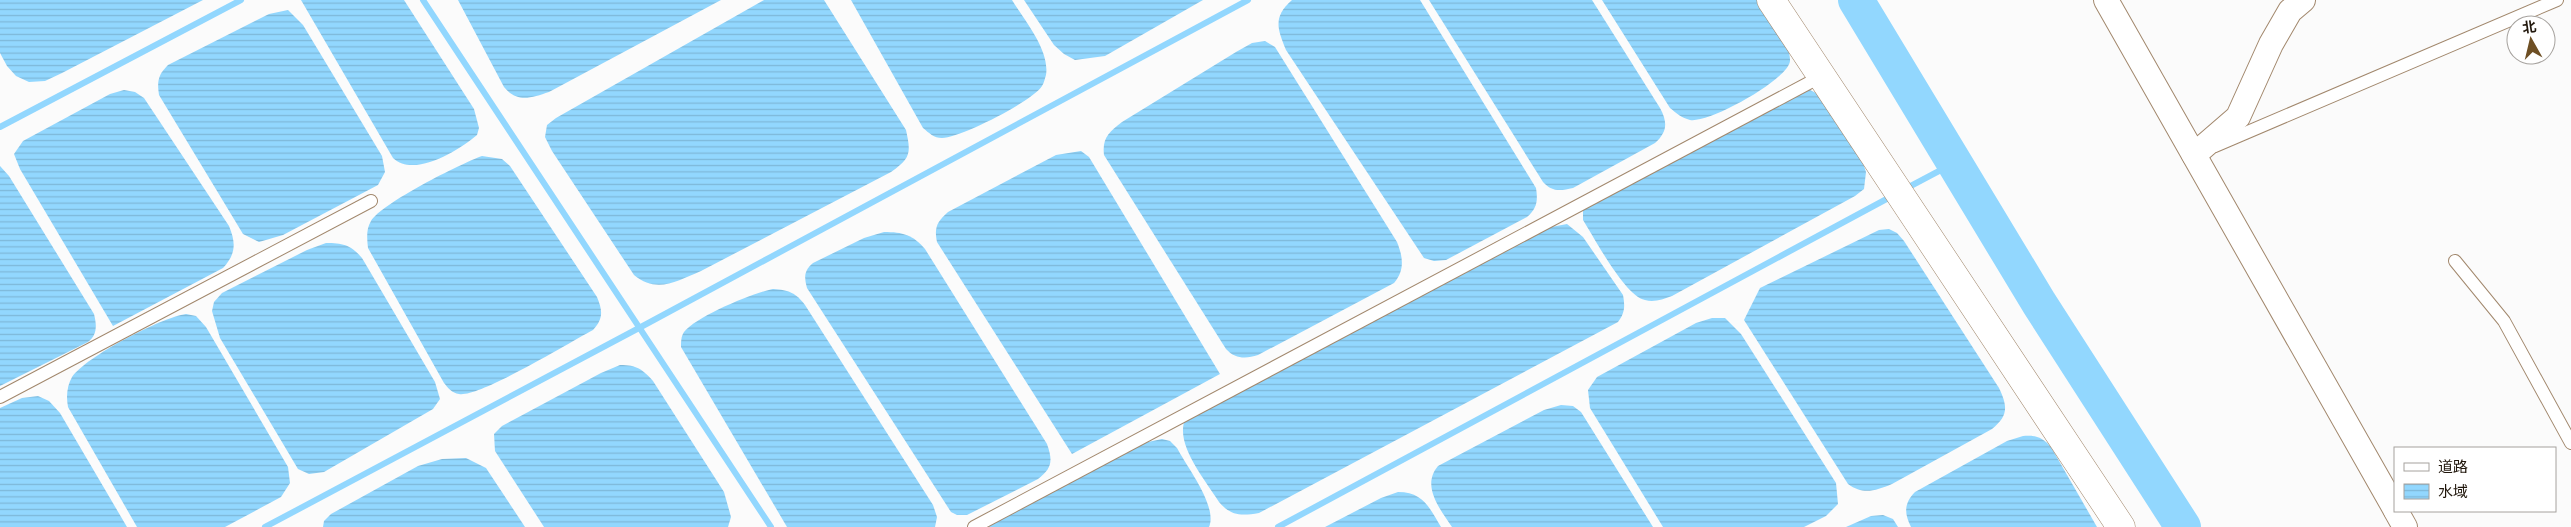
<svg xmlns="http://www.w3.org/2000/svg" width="2571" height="527" viewBox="0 0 2571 527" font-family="Commissioner,'Noto Sans SC',sans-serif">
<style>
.water{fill:url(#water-rules)}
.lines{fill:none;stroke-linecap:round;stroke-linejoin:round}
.stream{stroke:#92d7fe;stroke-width:6}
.river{stroke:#92d7fe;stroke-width:36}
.lane-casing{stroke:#a2886d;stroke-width:14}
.street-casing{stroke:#a2886d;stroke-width:26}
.secondary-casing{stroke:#a2886d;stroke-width:29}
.lane{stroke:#fff;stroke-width:12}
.street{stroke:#fff;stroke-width:24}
.secondary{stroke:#fff;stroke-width:28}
</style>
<defs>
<pattern id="water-rules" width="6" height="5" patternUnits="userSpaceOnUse" patternTransform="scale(1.25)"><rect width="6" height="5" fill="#92d7fe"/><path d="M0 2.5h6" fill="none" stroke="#7eb8d8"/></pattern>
</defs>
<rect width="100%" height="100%" fill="#fbfbfb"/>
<g class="water">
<polygon points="0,0 203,0 62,73 45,81 29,82 16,76 7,66 0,53"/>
<path d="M301,0H404L474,109L479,128L477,135C458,151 414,178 393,158Z"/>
<path d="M458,0H721L549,92C531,98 517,103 504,87Z"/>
<path d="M764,0H824L906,130C911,153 911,158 891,172L701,271C677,281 657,294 634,275L552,151L545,137L547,125L556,118Z"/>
<path d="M851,0H1012C1024,20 1050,50 1046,75C1045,78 1044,83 1042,86C1033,101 960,138 942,138C934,138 929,133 923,128Z"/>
<polygon points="1024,0 1203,0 1105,56 1075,60 1064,54 1054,45"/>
<path d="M1292,0H1420L1536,188C1538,201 1537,208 1527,217L1446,260L1434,261L1424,258L1286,50C1277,28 1273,17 1292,0Z"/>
<path d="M1429,0H1592L1660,108C1668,123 1667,132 1655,143L1573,188C1560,191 1552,192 1543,182Z"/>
<path d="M1602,0H1759C1768,15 1791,44 1790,61C1788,80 1708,124 1690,120C1682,118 1676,113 1670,108Z"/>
<path d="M288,10L303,25L382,156L385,172L378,185L283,235L259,242L243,234L159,95C157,81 158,75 168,65L269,14Z"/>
<path d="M1265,41L1275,47L1397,242C1403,257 1405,270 1394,283L1258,355C1246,359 1235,359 1226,349L1104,155C1102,138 1109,132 1122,122L1236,52L1252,43Z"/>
<path d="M124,90L135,92L144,98L229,226C236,243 236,254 223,268L113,326L20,169L14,154L23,141L110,94Z"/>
<path d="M1810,90L1818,94L1862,160L1866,172L1864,189L1855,196L1672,296C1663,299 1654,303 1645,300C1625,296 1595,239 1583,220V210L1588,205L1800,91Z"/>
<path d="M1081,151L1089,157L1220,374L1072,454L937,242C934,227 937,222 948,212L1056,155Z"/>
<path d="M482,156L502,159L510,166L597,297C603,311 603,319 593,330C570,342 479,398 459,394C452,393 448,388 444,383L368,248C367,239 366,229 371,221C382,203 460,164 482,156Z"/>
<path d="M0,166L9,176L94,314C97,326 97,335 88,342L0,386Z"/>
<path d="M1567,224L1583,237L1623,295C1625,306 1625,313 1618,322L1259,513C1241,516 1231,516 1219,502C1205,479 1173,443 1186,417L1546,228Z"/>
<path d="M1889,229L1897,233L1904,241L1999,388C2008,407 2008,416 1992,429L1892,484C1875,491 1863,495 1848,484L1744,320L1760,288L1879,230Z"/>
<path d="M884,232C903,232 913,235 925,249L1047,444C1053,461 1052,468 1038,479L967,515H957L951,512L807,288C804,276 804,271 813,263L864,238Z"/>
<path d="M326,243C343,243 351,245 362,258L435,382L440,399L433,409L324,472L309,474L298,469L220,338L212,311L214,302L222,293L307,250Z"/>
<path d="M773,289C789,290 796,293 805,305L933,505L937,517L935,527H787L681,347C681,341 681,337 684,332C697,316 753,293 773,289Z"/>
<path d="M186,314L196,316L206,327L288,467L290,483L281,497L225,527H137L68,407C66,396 67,386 72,377C85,357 162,317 186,314Z"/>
<polygon points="1712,318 1725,318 1741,334 1836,483 1838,504 1826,516 1804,527 1663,527 1590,408 1588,390 1597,377 1696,323"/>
<path d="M620,365C637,365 642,369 653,381L724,492L731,517L728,527H544L495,451L494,434L502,426L601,373Z"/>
<polygon points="38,396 49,401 60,413 127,527 0,527 0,408 22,398"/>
<path d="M1561,405L1573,406L1581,412L1653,527H1452C1440,509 1421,486 1438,466L1544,410Z"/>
<path d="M2023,436C2036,435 2042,437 2051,447L2097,527H1911C1904,513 1904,503 1915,492L2007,441Z"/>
<path d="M1162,439L1170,441L1177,448C1187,467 1218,507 1209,527H987L1139,444Z"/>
<polygon points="466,458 486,468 525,527 323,527 324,521 331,514 418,466 442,459"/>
<path d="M1398,492C1423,492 1429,507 1441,527H1325L1381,498Z"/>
<polygon points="1883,515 1893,519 1898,527 1846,527 1871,516"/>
</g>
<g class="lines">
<g class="stream">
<polyline points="423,0 771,527"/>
<polyline points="0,127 241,0"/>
<polyline points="1905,189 1939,171"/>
<polyline points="265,527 639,328 1248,0"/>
<polyline points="1278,527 1894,195"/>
</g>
<polyline class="river" points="1856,0 2039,303 2183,527"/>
<defs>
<g id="lane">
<polyline points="2215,146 2557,0"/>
<polyline points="2455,261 2504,321 2571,443"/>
<polyline points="0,397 371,201"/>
<polyline points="974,527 1820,77"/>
</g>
<g id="street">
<polyline points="2106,0 2395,509"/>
<polyline points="2194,155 2238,117 2271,44 2290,11 2303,0"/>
<polyline points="2396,511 2405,527"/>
</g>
<polyline id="secondary" points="1771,0 2121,527"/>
</defs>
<use href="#lane" class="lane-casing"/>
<use href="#street" class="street-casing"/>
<use href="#secondary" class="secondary-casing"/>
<use href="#lane" class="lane"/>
<use href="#street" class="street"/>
<use href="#secondary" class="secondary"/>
</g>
<rect x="2394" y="447" width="162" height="65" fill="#ffffff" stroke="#a6a29e"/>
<rect x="2404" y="463" width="25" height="8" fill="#ffffff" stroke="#a6a29e"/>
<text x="2438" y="472" font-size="15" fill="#21170c">道路</text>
<rect x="2404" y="484" width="25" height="15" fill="url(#water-rules)" stroke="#a6a29e"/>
<text x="2438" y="497" font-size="15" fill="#21170c">水域</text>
<g transform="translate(2531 40) rotate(352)"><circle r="24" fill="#ffffff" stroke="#a6a29e"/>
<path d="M0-4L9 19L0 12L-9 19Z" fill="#6e4f24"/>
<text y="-8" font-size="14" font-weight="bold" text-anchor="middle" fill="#21170c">北</text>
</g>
</svg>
